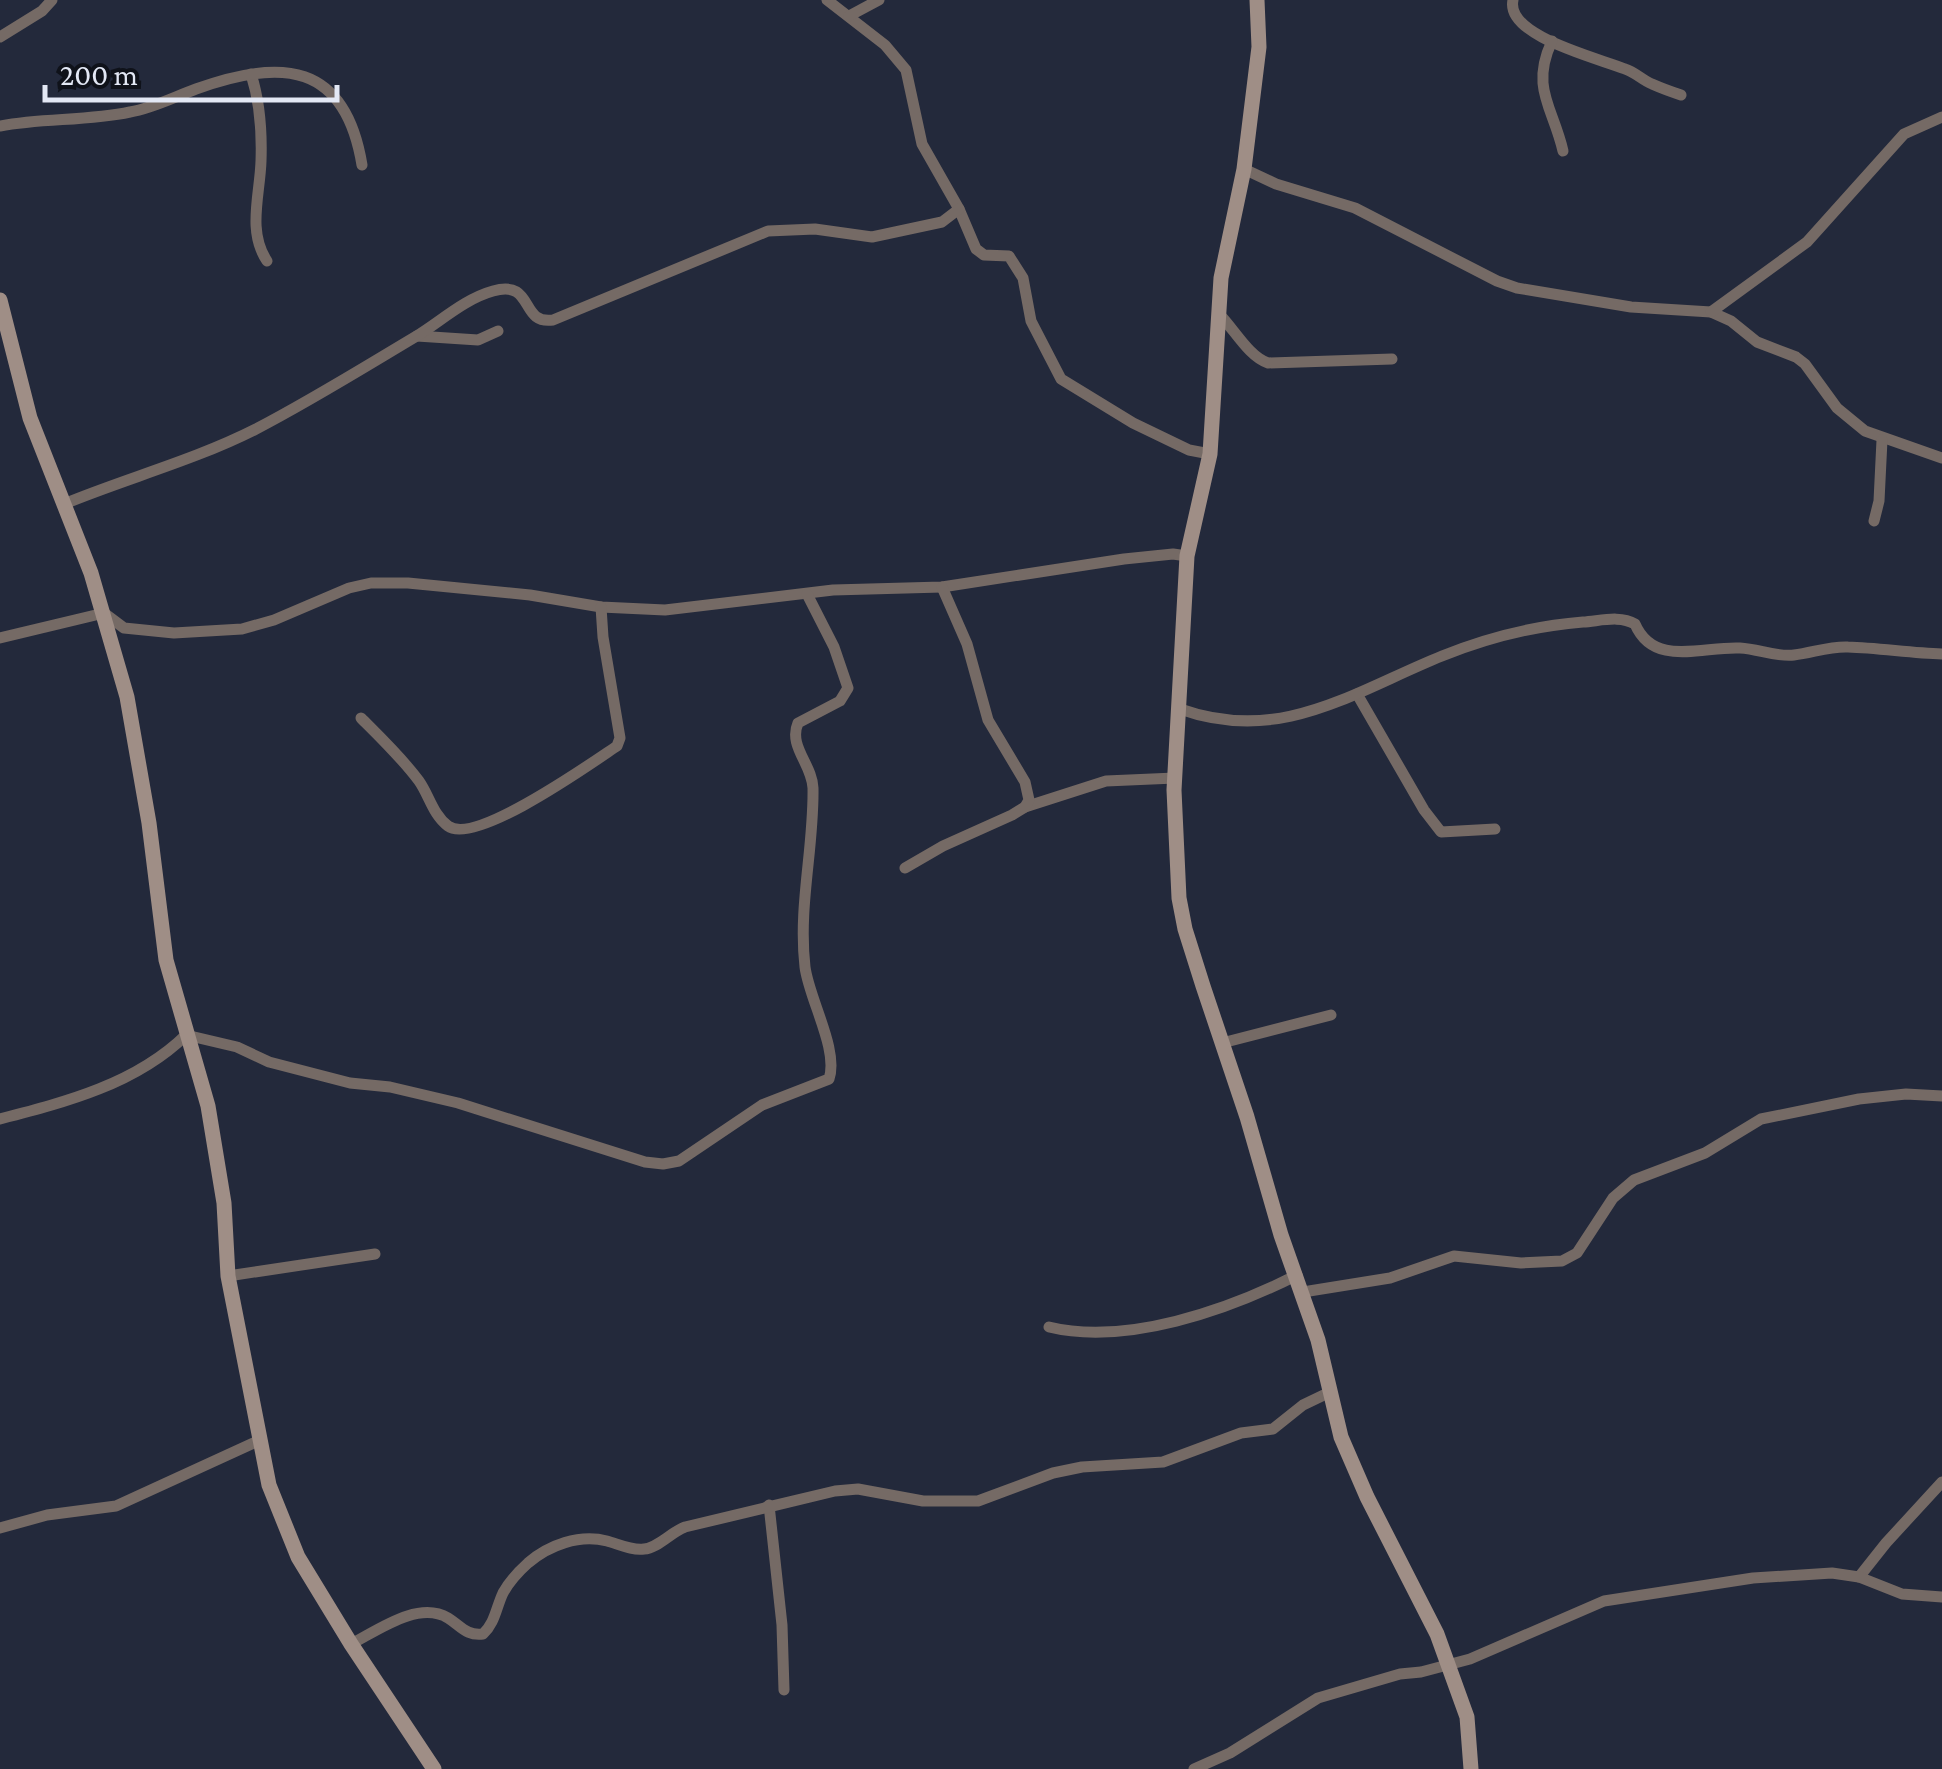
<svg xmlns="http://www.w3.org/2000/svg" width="1942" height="1769" viewBox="0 0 1942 1769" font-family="'Crimson Pro',serif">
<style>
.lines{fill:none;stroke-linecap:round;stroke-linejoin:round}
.street{stroke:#756a65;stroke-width:11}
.secondary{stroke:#9f8e86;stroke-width:15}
</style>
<rect width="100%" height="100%" fill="#23293b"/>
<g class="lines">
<g class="street">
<polyline points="827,0 885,45 906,70 922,144 959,209 976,249 984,255 1009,256 1023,278 1031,321 1061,379 1133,423 1189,450 1210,454"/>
<path d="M1513,0C1505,36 1598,58 1625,69C1635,72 1642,80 1652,84C1661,88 1672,92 1681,95"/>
<polyline points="849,16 879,0"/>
<polyline points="0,37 42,11 52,0"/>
<path d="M1552,41C1530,88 1553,107 1563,151"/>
<path d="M251,74C260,102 262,132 261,161C260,195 247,231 267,261"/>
<path d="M0,126C43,118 88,121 130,112C153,108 174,97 196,89C281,58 345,62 362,165"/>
<polyline points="1244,169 1276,184 1355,208 1497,281 1517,288 1631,307 1711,312 1731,321 1757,342 1796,357 1805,364 1837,408 1865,431 1942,458"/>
<polyline points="1711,312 1807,242 1904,134 1942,117"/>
<path d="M1219,314C1234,329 1249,357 1268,363L1392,359"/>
<polyline points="417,336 478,340 498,331"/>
<path d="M64,504C127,478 195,460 256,429C310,401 363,368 415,337C440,322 464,299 493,291C535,279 519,325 553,320L768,231L815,229L872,237L942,222L959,209"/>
<polyline points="1874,521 1879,501 1882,440"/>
<polyline points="0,638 104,613 124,628 174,633 242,629 274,620 349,588 371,583 408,583 530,595 601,607 665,610 833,590 942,587 1124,559 1173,554 1187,556"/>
<polyline points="1357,694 1424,810 1441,832 1495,829"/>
<path d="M1180,709C1281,745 1353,692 1442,656C1489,637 1533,626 1583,622C1600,621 1620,615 1635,624C1654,668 1703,646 1740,648C1759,649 1775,657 1794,655C1812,653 1830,646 1848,647C1879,648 1911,653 1942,654"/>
<path d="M361,718C381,738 402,758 419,781C429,795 433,815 448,826C475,846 590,764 617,746L620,738L603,637L601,607"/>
<polyline points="1025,807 1106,781 1175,778"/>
<polyline points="905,868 943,846 1012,815 1025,807 1029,800 1025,782 988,720 967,644 942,587"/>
<polyline points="1222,1043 1331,1015"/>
<path d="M0,1119C66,1102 136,1084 186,1035L237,1047L269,1062L350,1083L390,1087L458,1103L645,1162L663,1164L679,1161L762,1105L829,1079C839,1050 809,999 805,967C798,906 814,848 813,788C812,764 788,746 798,723L840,701L848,688L834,647L807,594"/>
<polyline points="228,1276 375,1254"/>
<polyline points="1303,1292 1390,1278 1454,1256 1521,1263 1562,1261 1577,1253 1613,1198 1634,1180 1705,1153 1761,1119 1859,1099 1906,1094 1942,1096"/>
<path d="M1049,1327C1126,1346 1228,1310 1297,1275"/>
<polyline points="769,1505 782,1625 784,1690"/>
<polyline points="0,1528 47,1515 116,1506 260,1440"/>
<polyline points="1859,1577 1886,1543 1942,1482"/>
<path d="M351,1644C377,1631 418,1600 448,1618C461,1626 466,1636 483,1634C495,1623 496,1608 503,1593C509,1582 518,1572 528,1563C549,1545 579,1534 607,1541C618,1544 633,1551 644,1549C658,1548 671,1532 685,1527L835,1491L858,1489L923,1501H978L1053,1473L1082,1467L1163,1462L1241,1433L1273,1429L1303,1405L1328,1393"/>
<polyline points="1194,1769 1230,1753 1318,1698 1400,1674 1421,1672 1470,1659 1604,1601 1753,1578 1832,1573 1859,1577 1902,1594 1942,1597"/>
</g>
<g class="secondary">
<polyline points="1257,0 1259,47 1244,169 1221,278 1210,454 1187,556 1174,790 1179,898 1185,929 1203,986 1247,1117 1281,1235 1318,1340 1341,1437 1367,1497 1437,1634 1467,1717 1471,1769"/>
<polyline points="0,300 30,418 91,573 127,697 149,823 166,960 208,1106 224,1203 228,1276 269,1485 298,1557 351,1644 434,1769"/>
</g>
</g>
<path d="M45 85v15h292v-15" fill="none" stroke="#e3e8f5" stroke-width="5"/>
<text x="60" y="85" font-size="30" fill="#e3e8f5" stroke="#0f121a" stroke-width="8" paint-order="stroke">200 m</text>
</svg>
